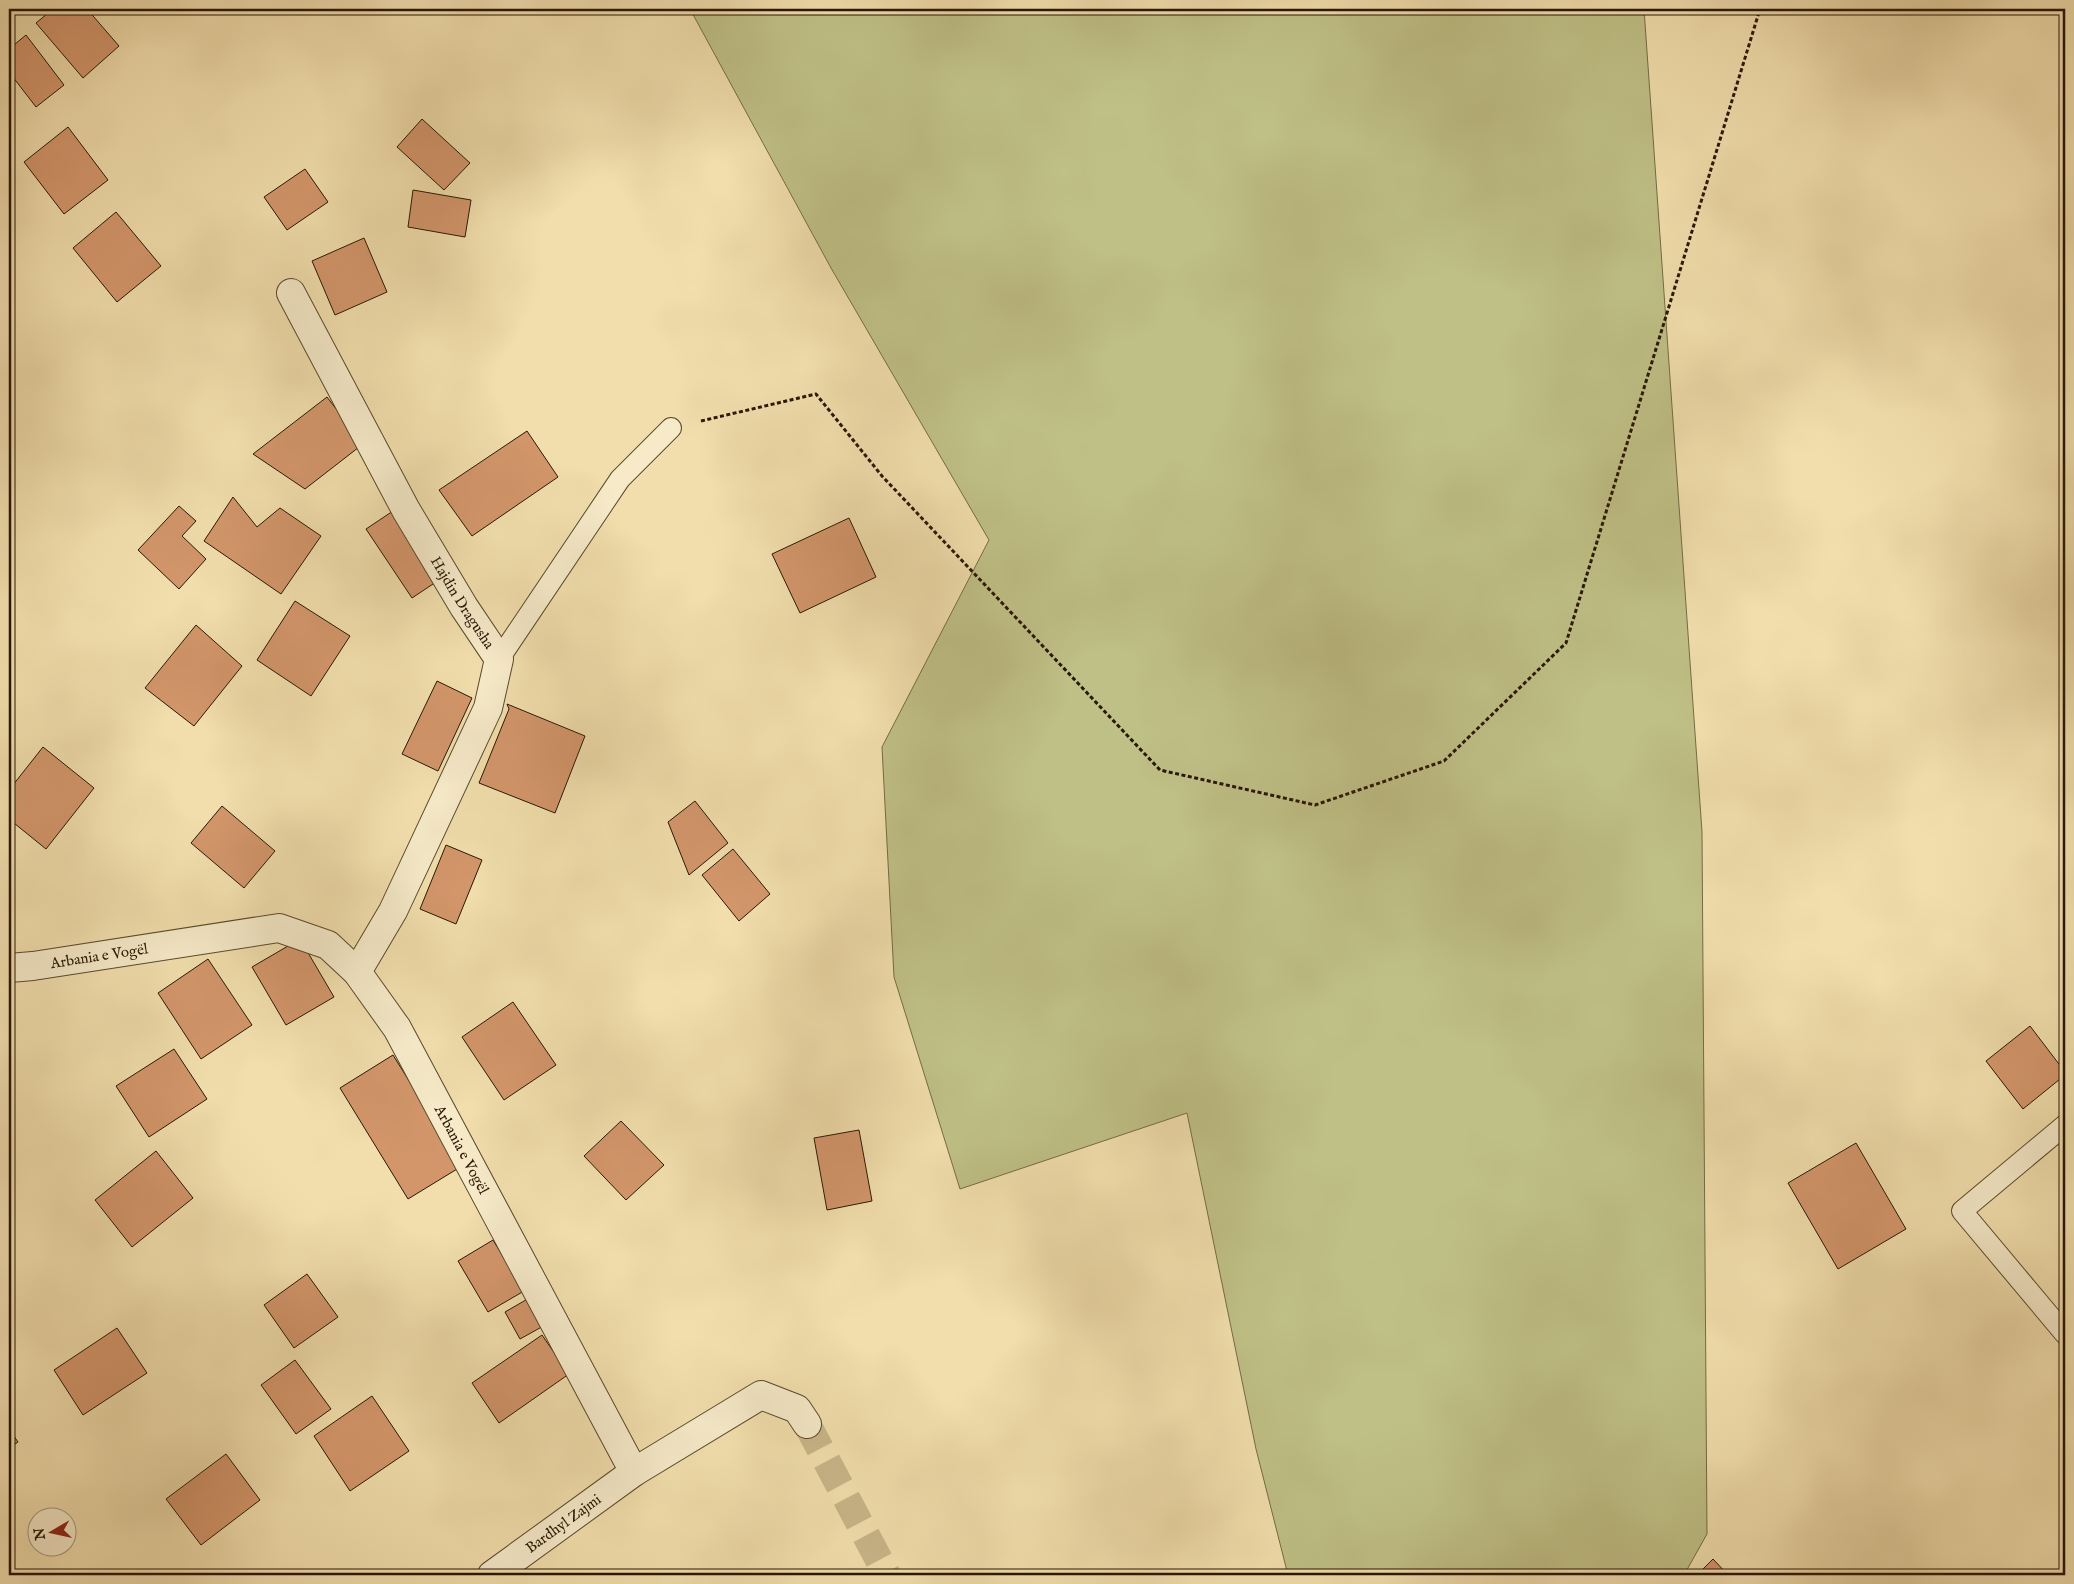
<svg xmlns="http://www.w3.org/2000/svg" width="2074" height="1584" viewBox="0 0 2074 1584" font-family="'IM FELL English',serif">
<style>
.green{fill:#bfc086;stroke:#746c44}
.building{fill:#d3966b;stroke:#281702}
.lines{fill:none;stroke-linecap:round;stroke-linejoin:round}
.street-tunnel{stroke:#c9b68a;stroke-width:28;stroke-dasharray:28 14;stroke-linecap:butt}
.lane-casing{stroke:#5a492c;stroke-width:22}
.street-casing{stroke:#5a492c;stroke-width:30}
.path{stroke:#281702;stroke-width:3;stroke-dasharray:4 2.5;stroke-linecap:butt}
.lane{stroke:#f6eac9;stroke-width:20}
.street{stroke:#f6eac9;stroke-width:28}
.labels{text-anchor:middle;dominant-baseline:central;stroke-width:4;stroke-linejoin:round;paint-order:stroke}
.street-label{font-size:15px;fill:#281702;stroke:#f6eac9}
</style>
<rect width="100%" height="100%" fill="#f1deac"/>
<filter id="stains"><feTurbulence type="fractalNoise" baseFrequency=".004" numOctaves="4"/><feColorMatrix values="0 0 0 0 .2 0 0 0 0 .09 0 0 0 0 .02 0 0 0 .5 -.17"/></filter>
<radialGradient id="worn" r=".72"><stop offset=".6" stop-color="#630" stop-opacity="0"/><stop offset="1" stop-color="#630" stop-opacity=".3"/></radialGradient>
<polygon class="green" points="690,9 1644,9 1702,832 1707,1534 1684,1575 1288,1575 1256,1449 1187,1113 960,1189 894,977 882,747 989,540 831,268"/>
<g class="building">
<polygon points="53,9 87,9 119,46 83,78 36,23"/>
<polygon points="26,35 64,85 36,107 9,72 9,49"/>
<polygon points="422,119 470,163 444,190 397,147"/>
<polygon points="68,127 108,180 64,214 24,162"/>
<polygon points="305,169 328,202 287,230 264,197"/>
<polygon points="413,190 471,200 465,237 408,227"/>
<polygon points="116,212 161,266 117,302 73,248"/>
<polygon points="364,238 387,292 335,315 312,261"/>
<polygon points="327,397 363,444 305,489 253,454"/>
<polygon points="527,431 558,477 472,536 439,490"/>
<polygon points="233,497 257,527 280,508 321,536 281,594 204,541"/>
<polygon points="179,506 196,521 182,536 206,559 179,589 138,550"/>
<polygon points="393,511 439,580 412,598 366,529"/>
<polygon points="849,518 876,577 800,613 772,554"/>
<polygon points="295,601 350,636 311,696 257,660"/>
<polygon points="196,625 242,666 194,726 145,688"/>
<polygon points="437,681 472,698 438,771 402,754"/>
<polygon points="507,704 585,736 555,813 479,783 509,709"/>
<polygon points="43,747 94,788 46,849 9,819 9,790"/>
<polygon points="695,801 728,843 689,875 668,822"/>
<polygon points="222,806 275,851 244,888 191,843"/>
<polygon points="446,845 482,860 456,924 420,909"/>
<polygon points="733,849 770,894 739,921 702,875"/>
<polygon points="300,939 334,997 286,1025 252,967"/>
<polygon points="208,959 252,1025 201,1059 158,993"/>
<polygon points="513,1002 556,1065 504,1100 462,1037"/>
<polygon points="2030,1026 2065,1072 2065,1075 2023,1109 1986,1061"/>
<polygon points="174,1049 207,1099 149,1137 116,1086"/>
<polygon points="393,1055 462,1166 408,1199 340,1088"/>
<polygon points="621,1121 664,1165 626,1200 584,1156"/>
<polygon points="859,1130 872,1201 827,1210 814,1138"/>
<polygon points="1856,1143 1906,1229 1838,1269 1788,1183"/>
<polygon points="156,1151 193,1198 132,1247 95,1200"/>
<polygon points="493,1240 524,1291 488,1312 458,1261"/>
<polygon points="307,1274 338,1317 294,1348 264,1305"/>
<polygon points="531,1297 547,1324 520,1339 505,1312"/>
<polygon points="117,1328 147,1373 83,1415 54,1370"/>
<polygon points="542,1335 569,1374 499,1423 472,1383"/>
<polygon points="295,1360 331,1409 296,1434 261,1385"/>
<polygon points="372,1396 409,1451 350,1491 314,1436"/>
<polygon points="9,1429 18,1442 9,1448"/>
<polygon points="226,1454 260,1500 201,1545 166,1499"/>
<polygon points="1713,1559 1728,1575 1697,1575"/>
</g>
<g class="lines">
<polyline class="street-tunnel" points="807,1424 887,1575"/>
<defs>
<g id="lane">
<polyline points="499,659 620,479 671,428"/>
<polyline points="2065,1125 1962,1211 2065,1334"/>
</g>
<g id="street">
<path id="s1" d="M291,293L406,510L464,607L499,659L488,708L393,911L357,972"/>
<path id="s2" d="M9,968L33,966L279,928L328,945L357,972L397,1028L634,1472"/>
<path id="s3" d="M492,1575L634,1472L761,1395L797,1409L807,1424"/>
</g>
</defs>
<use href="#lane" class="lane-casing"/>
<use href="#street" class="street-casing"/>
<polyline class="path" points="701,421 816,394 882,476 1160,770 1315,805 1444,761 1566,643 1760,9"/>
<use href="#lane" class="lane"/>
<use href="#street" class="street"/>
</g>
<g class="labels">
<g class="street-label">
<text stroke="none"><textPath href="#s1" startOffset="354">Hajdin Dragusha</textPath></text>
<text stroke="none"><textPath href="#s2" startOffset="91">Arbania e Vogël</textPath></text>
<text stroke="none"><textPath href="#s2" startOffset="571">Arbania e Vogël</textPath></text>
<text stroke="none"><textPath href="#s3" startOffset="88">Bardhyl Zajmi</textPath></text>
</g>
</g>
<rect width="2074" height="1584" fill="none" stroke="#f1deac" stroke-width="30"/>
<rect x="10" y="10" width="2054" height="1564" fill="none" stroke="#281702" stroke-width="2.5"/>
<rect x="15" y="15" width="2044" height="1554" fill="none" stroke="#281702"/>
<g transform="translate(52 1532) rotate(261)"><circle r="24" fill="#f6eac9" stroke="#a49679"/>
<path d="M0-4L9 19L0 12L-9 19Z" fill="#8f2418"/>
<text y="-8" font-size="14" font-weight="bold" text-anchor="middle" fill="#281702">N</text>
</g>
<rect width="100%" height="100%" filter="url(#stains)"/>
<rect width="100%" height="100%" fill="url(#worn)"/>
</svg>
